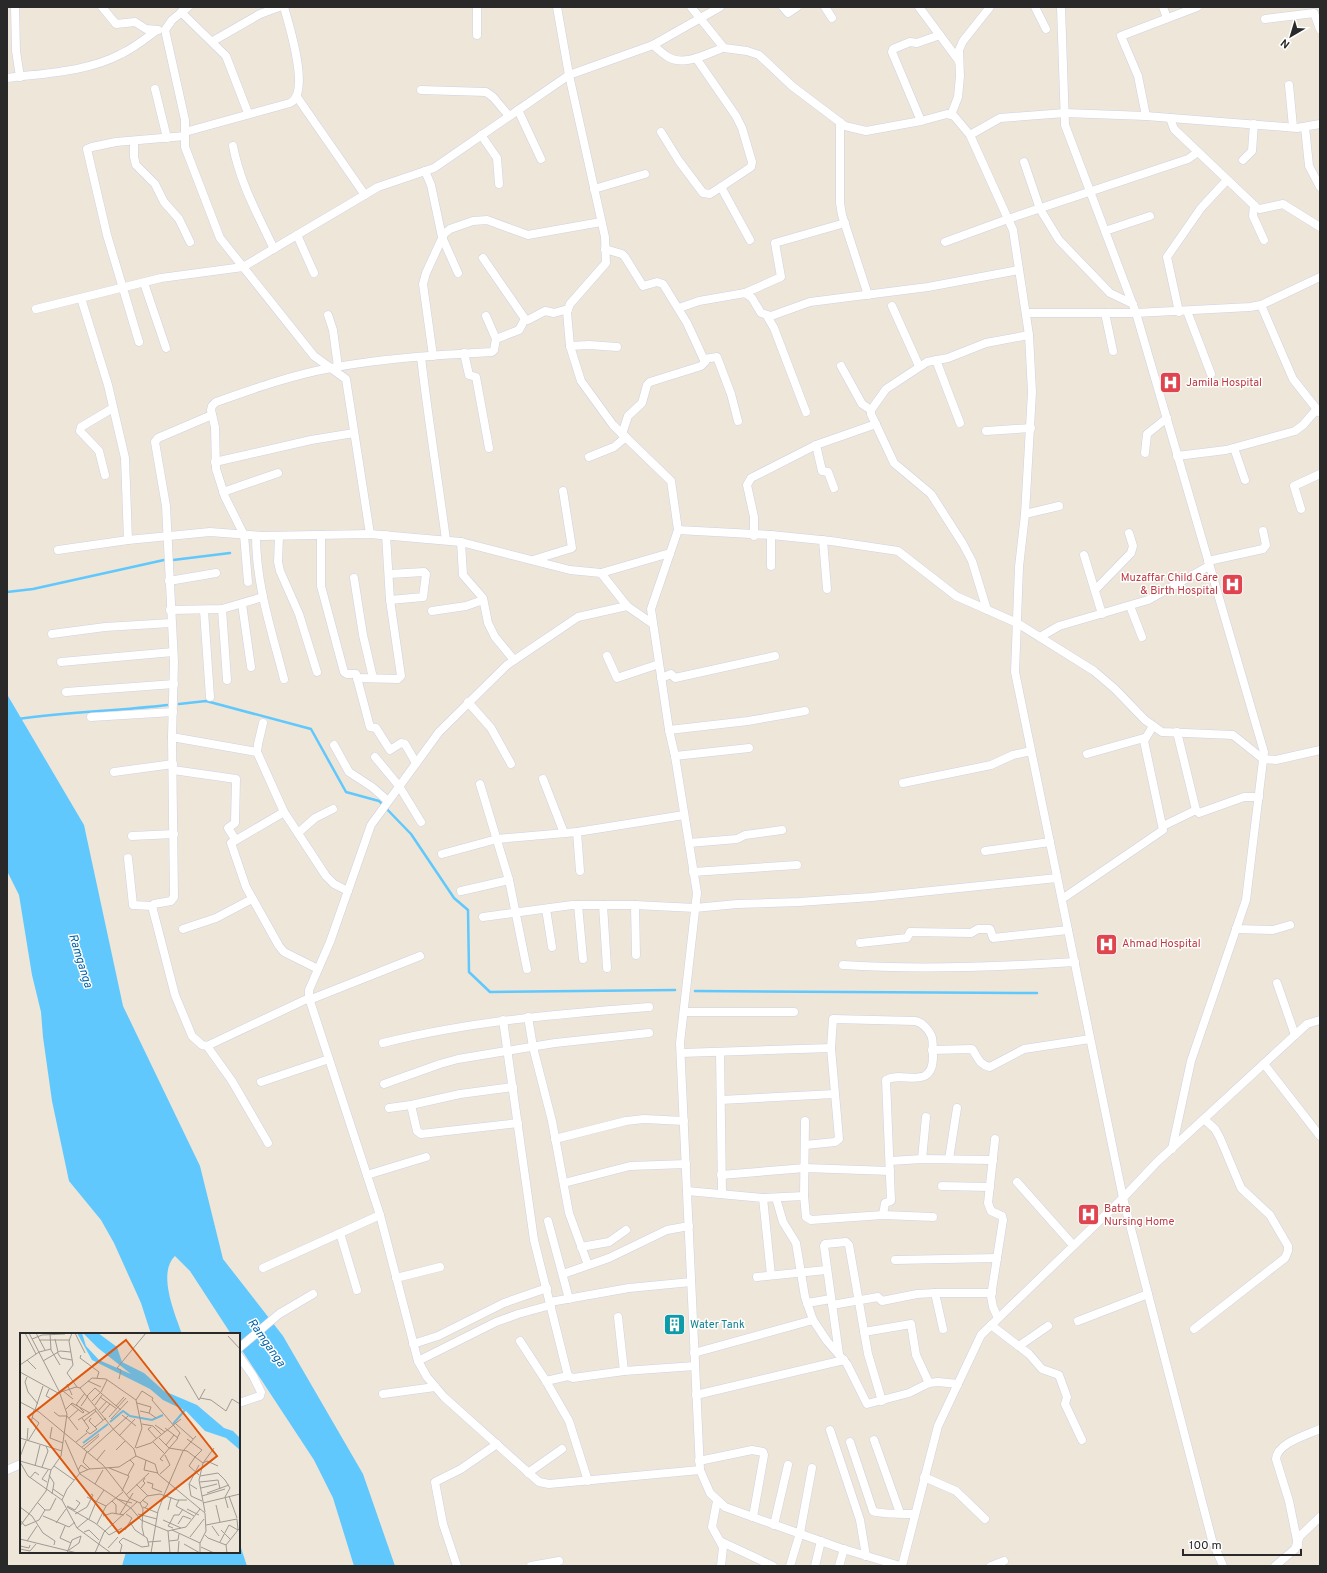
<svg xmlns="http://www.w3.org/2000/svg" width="1327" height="1573" viewBox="0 0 1327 1573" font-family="Overpass,sans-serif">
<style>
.water{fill:#60c8fc}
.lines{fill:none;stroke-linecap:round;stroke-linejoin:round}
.stream{stroke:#60c8fc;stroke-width:2.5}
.minor-casing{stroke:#ced1e4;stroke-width:9}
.minor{stroke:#fff;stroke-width:8}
.labels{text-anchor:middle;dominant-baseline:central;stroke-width:3;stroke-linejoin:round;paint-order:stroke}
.health-label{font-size:11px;fill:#be3a42;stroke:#fff;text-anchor:start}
.culture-label{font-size:11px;fill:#0d838f;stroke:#fff;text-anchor:start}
.water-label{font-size:12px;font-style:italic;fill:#0063a7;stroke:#fff}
.inset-river{fill:none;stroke:#60c8fc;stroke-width:2}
.inset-road{fill:none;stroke:#9f9a93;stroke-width:1}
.view{fill:#de570d;fill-opacity:0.15;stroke:#de570d;stroke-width:2}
.inset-edge{fill:none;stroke:#292929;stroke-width:2}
</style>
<rect width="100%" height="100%" fill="#ede6d9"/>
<g class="water">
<path d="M7,688L8,696L84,825L123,1006L200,1166L223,1259L283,1336L363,1474L395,1566H354L333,1498L314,1460L239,1346V1334H231L190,1271L175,1256C157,1273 175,1314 182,1334H151L141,1303L114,1243L101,1220L69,1181L52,1101L43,1037L41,1012L32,975L19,895L7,871Z"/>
<polygon points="239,1542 247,1566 122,1566 126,1552 239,1552"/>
</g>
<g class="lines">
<g class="stream">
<polyline points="173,560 230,553"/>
<polyline points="7,592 33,589 164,560"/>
<polyline points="179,704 206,701 311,729 346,792 379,801 411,834 454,898 468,910 469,972 490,992 675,990"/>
<path d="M18,719C67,712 117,711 167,705"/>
<polyline points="695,991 1037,993"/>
</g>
<defs>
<g id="minor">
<polyline points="15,7 16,51 20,77"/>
<polyline points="102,7 116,24 135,22 146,29 158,30"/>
<polyline points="188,7 172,20 165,30 185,120 185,147 220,238 314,356 346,379 370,534"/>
<polyline points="477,7 477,35"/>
<polyline points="557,7 569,75 605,237 606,263 570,304 567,312 570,346 581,381 613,425 671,481 678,530 651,609 669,730 675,756 697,893 680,1043 700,1470 710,1493 725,1507 840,1548 900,1566"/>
<polyline points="691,7 724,48 747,51 759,55 792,86 845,126 866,131 921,121 947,114 954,116 970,135 1013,230 1029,335 1032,392 1025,514 1019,567 1015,672 1123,1198 1212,1540 1223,1566"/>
<polyline points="783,7 788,13 797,7"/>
<polyline points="825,7 832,18"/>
<polyline points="919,7 959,61"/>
<polyline points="1035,7 1046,29"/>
<polyline points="1061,7 1065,125 1136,313 1264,752 1246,900 1191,1061 1172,1149"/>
<polyline points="1163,7 1167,18"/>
<polyline points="181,12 226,56 248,113"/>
<polyline points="1265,19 1314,13 1320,29"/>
<polyline points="213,41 260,14 279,7"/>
<path d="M653,45C658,49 663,54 668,57C685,67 708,53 723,48"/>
<polyline points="696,58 736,116 742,128 752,162 751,167 721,187 750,240"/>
<path d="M7,78C45,73 87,72 121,54C134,48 145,39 157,30"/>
<polyline points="1289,85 1293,127"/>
<polyline points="155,89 167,138"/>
<polyline points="421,90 486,92 493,97 509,116"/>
<polyline points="297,97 365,195"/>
<polyline points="518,110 541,159"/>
<polyline points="951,115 958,97 960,76 959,50 963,41 990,7"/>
<polyline points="1146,116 1138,76 1121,36 1197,7"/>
<polyline points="1170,118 1174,129 1257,208 1260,209 1283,204 1320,227"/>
<polyline points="921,121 892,52 893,49 910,42 917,43 940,35"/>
<polyline points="840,122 840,203 842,215 868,295"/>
<polyline points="1305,127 1309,166 1320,187"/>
<path d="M185,132L290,103C311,93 289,25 284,7"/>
<polyline points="661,132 679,161 703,193 710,194 721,187"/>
<polyline points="481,135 497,158 499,184"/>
<polyline points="970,135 1000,118 1065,113 1146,116 1297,128 1320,124"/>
<polyline points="134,141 134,157 136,165 155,184 164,202 179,219 190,242"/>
<path d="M233,146C240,183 258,215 274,249"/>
<polyline points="1243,160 1252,151 1254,124"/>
<polyline points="1024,162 1040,209 1059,240 1110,293 1133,304"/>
<polyline points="425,171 431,185 442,237 458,273"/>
<polyline points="594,189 645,174"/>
<polyline points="1254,205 1253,216 1264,240"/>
<polyline points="1105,231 1150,216"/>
<polyline points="297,235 314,273"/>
<polyline points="945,242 1008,219 1188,159 1198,152"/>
<polyline points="605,249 622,254 625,257 643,286 657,282 663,284 687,323 705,362 701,366 650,382 647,385 642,403 628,416 622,434"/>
<polyline points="483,258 525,319 528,320 545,311 554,313 568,309"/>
<polyline points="144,283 166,348"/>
<polyline points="745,293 781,277 775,243 845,223"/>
<polyline points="81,298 108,385 125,458 128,540"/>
<polyline points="1261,305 1293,379 1319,412"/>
<polyline points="892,306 919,366"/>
<polyline points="679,308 699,301 745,293 752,298 761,313 771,316 810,302 928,287 1019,270"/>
<polyline points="36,309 161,278 243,267 378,187 434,168 569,75 653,45 720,7"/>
<polyline points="1187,311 1211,374"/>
<polyline points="1179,312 1167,257 1201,208 1227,180"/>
<polyline points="1026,313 1136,313 1250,307 1261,305 1320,277"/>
<polyline points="1105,313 1113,351"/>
<polyline points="328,315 333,330 338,367"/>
<polyline points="767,316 774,328 806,412"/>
<polyline points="496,339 519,330 525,319"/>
<polyline points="139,342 107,235 87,149 92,147 116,142 185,136"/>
<polyline points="570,346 589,345 617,347"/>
<polyline points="464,353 469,375 476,377 489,448"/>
<polyline points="433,356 423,284 426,273 444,234 450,229 473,221 487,220 528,235 601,222"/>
<path d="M421,357C428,418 438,479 446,540"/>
<polyline points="704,359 717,357 731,394 738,421"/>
<polyline points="936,360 960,423"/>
<polyline points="841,366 862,404 871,410"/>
<polyline points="212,415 158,438 155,442 166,506 174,662 172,737 174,897 171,901 154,904 152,906 175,995 192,1036 202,1045 207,1046 309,998"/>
<polyline points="986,431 1031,428"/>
<polyline points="816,445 822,471 828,472 834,488"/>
<polyline points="1234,448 1245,480"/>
<polyline points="1145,453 1147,434 1167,418"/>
<polyline points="1177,456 1226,450 1295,431 1303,425 1317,409"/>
<polyline points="589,457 614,447 626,437"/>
<polyline points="215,462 311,440 354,433"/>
<polyline points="105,475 99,451 80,431 81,427 113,408"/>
<polyline points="223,492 278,473"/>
<polyline points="1301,509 1294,486 1320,474"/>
<polyline points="1025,514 1059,506"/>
<polyline points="678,530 771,535 831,541 898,551 956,596 1017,623 1094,671 1115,689 1145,720 1162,732 1233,735 1263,759 1276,760 1320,750"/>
<polyline points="321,535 321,586 344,672 347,674 356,674 370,727 376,728 390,750 401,743 405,744 416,763"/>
<path d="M256,536C256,585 272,632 284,679"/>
<polyline points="279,536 278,562 280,571 299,614 317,672"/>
<polyline points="754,536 754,517 747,485 751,478 816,445 876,424"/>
<polyline points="823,540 827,589"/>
<polyline points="461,542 463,575 483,598 488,623 495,637 514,660"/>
<polyline points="58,550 128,540 210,532 262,536 370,534 461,542 570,570 601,573 627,606 653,624"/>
<polyline points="1084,555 1102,614"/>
<polyline points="533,560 572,548 563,491"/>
<polyline points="1208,561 1263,549 1266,545 1263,531"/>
<polyline points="771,566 771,535"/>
<polyline points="601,573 670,553"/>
<polyline points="389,574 424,572 426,574 423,597 390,600"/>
<polyline points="354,578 363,635 373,678"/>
<polyline points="169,581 216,573"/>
<path d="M248,582L244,535L225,497L216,469L215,427L211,410L212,406L216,402C253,389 292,375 331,368C384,358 438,355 492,352L494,350L496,339L486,316"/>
<polyline points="1095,590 1131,553 1133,546 1129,533"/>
<polyline points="242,604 251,667"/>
<polyline points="627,606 578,617 507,665 439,732 371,825 330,942 309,990 309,998 380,1215 418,1361 427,1377 444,1397 539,1482 549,1484 700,1470"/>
<polyline points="1130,606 1142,637"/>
<polyline points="222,609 227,680"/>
<polyline points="170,610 222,609 263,597"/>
<polyline points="987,610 972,561 963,544 931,494 894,463 871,414 871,410 886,389 927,362 948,358 986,343 1029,335"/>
<polyline points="204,611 210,697"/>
<polyline points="432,611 466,606 483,600"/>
<polyline points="52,634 105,627 171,623"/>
<polyline points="1040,637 1059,626 1148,600 1209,566"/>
<polyline points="607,656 617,678 659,664"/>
<polyline points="61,662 173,652"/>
<polyline points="357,678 398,679 401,676 390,600 386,535"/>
<polyline points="661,678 671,674 675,678 775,656"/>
<polyline points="66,692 174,684"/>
<polyline points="468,702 491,728 511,764"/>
<polyline points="91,717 173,712"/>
<polyline points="263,723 258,744 257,752 284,812 326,876 334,884 348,891"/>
<polyline points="669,730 748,721 805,711"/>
<polyline points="1177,732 1196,810 1199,813 1244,797 1259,797"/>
<polyline points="172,737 257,752"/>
<polyline points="334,745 349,772 372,787 388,801"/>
<polyline points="1087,754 1144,738"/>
<polyline points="675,756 749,748"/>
<polyline points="375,757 399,786 421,822"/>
<polyline points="173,770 236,779 235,823 228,828 235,839"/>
<polyline points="114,772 173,764"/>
<polyline points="543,779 564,833"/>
<polyline points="903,783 991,765 1013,755 1031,751"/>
<polyline points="480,784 509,880 527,969"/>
<polyline points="284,812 231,843 246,887 279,946 284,952 318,969"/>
<polyline points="1163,826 1196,810"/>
<polyline points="577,832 580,871"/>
<polyline points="298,833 315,818 333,809"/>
<polyline points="132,836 174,834"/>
<polyline points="689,843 737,839 745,835 782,830"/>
<polyline points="985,851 1050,842"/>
<polyline points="442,854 497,839 577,832 684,815"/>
<polyline points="128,858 133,905 152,906"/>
<polyline points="693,872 797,865"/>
<polyline points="461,891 509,880"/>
<polyline points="1062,899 1163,830 1144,741 1153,726"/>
<polyline points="578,905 583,959"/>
<polyline points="603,905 607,968"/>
<polyline points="635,905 636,955"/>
<polyline points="546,909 552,947"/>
<polyline points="483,917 572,905 635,905 695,908 737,904 799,902 872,897 1057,878"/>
<polyline points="183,929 216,918 252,899"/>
<polyline points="1236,929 1273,930 1290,925"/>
<polyline points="860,943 907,938 910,932 971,933 978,929 990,929 993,938 1068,930"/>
<path d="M843,965C920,970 997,967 1075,962"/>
<polyline points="1277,983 1295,1035"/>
<polyline points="309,1000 420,956"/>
<polyline points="684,1012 794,1012"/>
<polyline points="528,1017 533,1047 552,1121 569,1213 588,1265"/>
<polyline points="503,1020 534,1240 568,1376 573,1378 624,1371 695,1366"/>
<path d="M383,1043C471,1021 559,1014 649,1007"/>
<polyline points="207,1046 232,1081 268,1143"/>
<path d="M932,1050L972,1049C978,1057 978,1064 990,1067L1024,1049L1090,1039"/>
<polyline points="720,1052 722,1194"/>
<polyline points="681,1053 831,1048"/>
<polyline points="1264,1064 1320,1136"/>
<polyline points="261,1082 329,1059"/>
<polyline points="384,1084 440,1064 458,1059 555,1043 649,1033"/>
<polyline points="721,1100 834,1094"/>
<polyline points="411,1105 417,1131 421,1134 518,1123"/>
<polyline points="389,1108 411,1105 460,1094 513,1087"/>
<polyline points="555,1139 626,1121 644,1119 684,1121"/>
<polyline points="995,1139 988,1203 991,1211 1002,1216 1003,1220 991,1296 993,1307 998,1318"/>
<path d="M805,1145L835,1142L839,1139L831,1048L833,1019L915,1021C922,1022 928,1029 931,1035C934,1041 932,1050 933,1056C933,1092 902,1070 886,1080L891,1201L885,1203L883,1215"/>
<polyline points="922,1159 926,1117"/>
<polyline points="949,1159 957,1108"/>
<polyline points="890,1161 922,1159 993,1160"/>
<polyline points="367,1175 426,1157"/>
<polyline points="721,1175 805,1168 890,1171"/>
<polyline points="1017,1182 1073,1245"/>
<polyline points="564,1183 630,1166 686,1164"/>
<polyline points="942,1186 990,1187"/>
<polyline points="687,1191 763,1198 804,1196 806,1217 811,1220 883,1215 933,1217"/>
<polyline points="804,1196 805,1121"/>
<polyline points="763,1198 771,1275"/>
<polyline points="776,1198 783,1222 796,1243 805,1297 813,1320 827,1341 847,1364 867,1404 909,1393 929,1383 938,1382 958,1384"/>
<polyline points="548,1221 569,1299"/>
<polyline points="340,1233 357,1290"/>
<polyline points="581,1247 609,1242 626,1230"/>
<polyline points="895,1260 997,1258"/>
<polyline points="263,1268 380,1215"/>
<polyline points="563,1274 609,1258 667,1230 689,1226"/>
<polyline points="757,1277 826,1270"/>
<polyline points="396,1278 440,1267"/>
<polyline points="935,1293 943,1329"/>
<polyline points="550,1302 629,1288 691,1282"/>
<polyline points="807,1303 831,1299"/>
<polyline points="832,1305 878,1297 882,1301 917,1294 935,1293 992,1293"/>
<polyline points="618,1317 624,1371"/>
<polyline points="1078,1321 1148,1294"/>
<polyline points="991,1325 1029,1354 1042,1369 1059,1375 1067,1397 1065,1404 1082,1440"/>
<polyline points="1194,1329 1285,1258 1288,1251 1288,1246 1270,1215 1241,1188 1220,1138 1215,1129 1204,1119"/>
<polyline points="864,1332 911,1324 916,1355 929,1383"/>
<polyline points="520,1341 546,1381 569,1421 588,1481"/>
<polyline points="413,1344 438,1336 504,1303 547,1288"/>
<polyline points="1019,1346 1048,1326"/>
<polyline points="239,1348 279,1314 313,1294"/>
<polyline points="694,1353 813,1320"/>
<polyline points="839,1354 824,1246 825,1244 846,1242 849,1245 868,1354 882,1401"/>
<polyline points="239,1356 253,1376 261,1392 260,1396 239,1403"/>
<polyline points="418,1361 496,1322 518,1314 551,1305"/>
<polyline points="546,1381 568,1376"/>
<polyline points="383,1394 435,1387"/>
<polyline points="696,1395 844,1360"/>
<polyline points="830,1430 860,1520 866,1556"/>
<polyline points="874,1440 900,1513"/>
<path d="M850,1442L873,1511C877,1514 908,1514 915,1514"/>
<polyline points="699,1461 752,1450 763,1452 764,1455 753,1517"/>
<polyline points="7,1470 21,1464"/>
<polyline points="528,1473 562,1449"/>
<polyline points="924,1477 956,1491 985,1519"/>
<polyline points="717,1501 712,1527 723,1547 721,1566"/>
<polyline points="774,1525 788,1465"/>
<polyline points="722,1542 773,1566"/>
<path d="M1298,1545L1289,1501L1276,1459C1277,1443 1307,1435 1320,1429"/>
<polyline points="457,1566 443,1524 435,1482 461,1469 497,1444"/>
<polyline points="531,1566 559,1561"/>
<polyline points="790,1566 800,1533 812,1468"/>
<polyline points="815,1566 821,1541"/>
<polyline points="839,1566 844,1549"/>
<polyline points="902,1566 938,1426 981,1335 1123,1198 1157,1162 1307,1024 1320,1020"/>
<polyline points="991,1566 1004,1561"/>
<polyline points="1275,1566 1295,1549 1300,1536 1320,1517"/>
</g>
</defs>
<use href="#minor" class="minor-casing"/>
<use href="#minor" class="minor"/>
</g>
<defs>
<symbol id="hospital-square" viewBox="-11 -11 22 22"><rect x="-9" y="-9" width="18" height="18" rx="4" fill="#e0444e" stroke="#fff"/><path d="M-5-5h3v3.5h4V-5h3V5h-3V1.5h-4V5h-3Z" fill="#fff"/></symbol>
<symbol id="building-square" viewBox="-11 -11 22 22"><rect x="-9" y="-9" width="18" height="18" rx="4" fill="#0f9aa8" stroke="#fff"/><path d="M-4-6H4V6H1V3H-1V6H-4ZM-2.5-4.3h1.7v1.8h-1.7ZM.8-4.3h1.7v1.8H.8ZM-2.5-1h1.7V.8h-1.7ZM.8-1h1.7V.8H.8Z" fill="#fff"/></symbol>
</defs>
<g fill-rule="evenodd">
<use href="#hospital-square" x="1158" y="370" width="25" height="25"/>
<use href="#hospital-square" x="1220" y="572" width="25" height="25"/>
<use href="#hospital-square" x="1094" y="932" width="25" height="25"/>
<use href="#hospital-square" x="1076" y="1202" width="25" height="25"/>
<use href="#building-square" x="662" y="1312" width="25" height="25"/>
</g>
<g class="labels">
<g class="health-label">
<text x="1186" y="383">Jamila Hospital</text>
<text x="1218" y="578" text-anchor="end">Muzaffar Child Care<tspan x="1218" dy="13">&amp; Birth Hospital</tspan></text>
<text x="1122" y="944">Ahmad Hospital</text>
<text x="1104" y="1209">Batra<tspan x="1104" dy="13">Nursing Home</tspan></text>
</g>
<g class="culture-label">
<text x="690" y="1325">Water Tank</text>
</g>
<g class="water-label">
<text transform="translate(80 961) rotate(73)">Ramganga</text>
<text transform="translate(266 1343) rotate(55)">Ramganga</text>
</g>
</g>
<g transform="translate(20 1333)">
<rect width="220" height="220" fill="#ede6d9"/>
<path d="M57,0H62L66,13L79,27L111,41L78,15L63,0H78L97,14L102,29L124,40L144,58L177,72L204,95L213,98L220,105V117L206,105L185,98L166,78L143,67L130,56L72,27Z" fill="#60c8fc"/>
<path class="inset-river" d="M90,89L103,78L110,83L132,87L143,82M153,91L165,77M63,110L88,91"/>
<path class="inset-road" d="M5,0L16,21M16,0L25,17M30,0L31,17L40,32M52,0L49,8L53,32L47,40L57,54M55,0L65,20M208,3L220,16M12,6L22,2L45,1M35,6L38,19M19,7H50M37,19L41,25L52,27M61,22L60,25L79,39L77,45M7,27L16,36M23,28L40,18L51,19M0,32L19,19L31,16M0,39L38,60L56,54L60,55L94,97L114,116L116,123L135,131L138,141L185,180L186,198L180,210M165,43L179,67L185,56M7,44L5,49L8,59L18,71M99,46L101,37L97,35L126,0M68,48L81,54M47,51L52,62M60,55L72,45L86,46L116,67L122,95L115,115M29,56L26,63L30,65M43,58L53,66M81,59L87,47M67,63L75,55L101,77M80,64L97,76M180,65L191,67L206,78L212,66L220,71M116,67L122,58L133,65L132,67L160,100L157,105M72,68L81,59M0,69L19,79L83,132L109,165L120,170L127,163L140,161L157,167H167M117,70L131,74L129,80M51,71L63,80L64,79L57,72M56,72L65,60M75,72L82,62M61,73L68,63M96,73L104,64M46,76L52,70L70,80M15,77L23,53M75,77L83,87M79,77L87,68M120,78L129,80L136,85M34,79L39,83H47M82,80L90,71M102,82L116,93M47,83L58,97M89,84L106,65M49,85L59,76M62,85L69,95L66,98L70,101L77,96L69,88L71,85M91,86L108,68M58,87L77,75M64,88L76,78M11,90L14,77M122,91L133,93L142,102M156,91L173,106M135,92L145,99M32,94L30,105L43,110M75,94L86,85M131,94L128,96L137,106M99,103L115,86M0,105L42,118M139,105L149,115L167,118L183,130L179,147L185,179M167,106L182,117L175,124M45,107L60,141L111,175L121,187L148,198L152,197L180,210V220L164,211M7,108L8,95M8,108L19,90L12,84M56,109L67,100M133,109L145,121M146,112L154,102M62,114L79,101M116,115L131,110L161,86M64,116L79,103M96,117L105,108M67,118L63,129L70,136M68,119L108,83M0,124L6,108M175,124L169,133L179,142M77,127L85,117M126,127L124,137L138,140M0,128L31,137M143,128L140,126L158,105L145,95M0,129L8,143L42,167L57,195L91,220M183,130L187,128L198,133M183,130L194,115M15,133L20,112M34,133L54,147M22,134L28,118L26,113M89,135L109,143L102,158M58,137L61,132L68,137M140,141L150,132L145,122M29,142L34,150L32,161M108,142L114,131L110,127M180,143L198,140L205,147L210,155L205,164L208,175M10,145L15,139L19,142M27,149L22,146L28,137M127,149L133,151L132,155L142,159M180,149L198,147L200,156M75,151L83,137M116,151L128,163M169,151L179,132M121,155L125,150L123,148L125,145M181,155L197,151M33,156L43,163M177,156L169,151L171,163L182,168M187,160L209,152M106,162L129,140M182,163L205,156M209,163L217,185M67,164L86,173M97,166L112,170M42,167L47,156L60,140L69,136L99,134L116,123M122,167L128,171L125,175M159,167L156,173L174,183M92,168L96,172V181M76,169L84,157M120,170L123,176L122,194L124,203M183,170L220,161M196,172L200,189M47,173L55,177L60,170L56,167M0,174L12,183L23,200L35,208L34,212M47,174L75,190L85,198M123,174L138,180M167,176L179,182M25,177H30L36,165M148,177L151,164M55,181L67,174L73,162L71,161M100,181L113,160M118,181L137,186M23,183L49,194L55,189M83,183L92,180L104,182M69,186L76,169M0,187L5,193L19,187L25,177L18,170M143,187L161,195M110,189L115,197L127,205L129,213M36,190L46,176M77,191L86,173L103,159M158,191L163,183L171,186M186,192L217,186L218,197L206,212L207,220M0,193L26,158L31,137L41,123L47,81L39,58L9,0M45,193L40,205L51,210M192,193L199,203M57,195L68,186M153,195L148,193L150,190L154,182H159L163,176M105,197L112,185L106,181M152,197L166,194L180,176M201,197L211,207M85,198L89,202L102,195M148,198L150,220M64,199L69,197L79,207M185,202L188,205L206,212M170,204L184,186M0,206L57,220M7,208L17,193M149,208L158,207L159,201M128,209L141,208M200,209L209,192L218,197L220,195M0,213L9,215L10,212M181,214L194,220M88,215L98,204M0,216L10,218L16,211M47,220L52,207L61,203L59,210L49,217M75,220L84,199L117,169M100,220L102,212L99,209L103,205L122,214L129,213M131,220L138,178L144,162L163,118L176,103M158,220L159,208"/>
<path class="view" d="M106,7L197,123L99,200L8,84Z"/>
<rect width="220" height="220" class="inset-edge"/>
</g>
<rect width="1327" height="1573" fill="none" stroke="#292929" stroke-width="16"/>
<g transform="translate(1291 36) rotate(218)" stroke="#ffffff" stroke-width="3" paint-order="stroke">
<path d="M0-3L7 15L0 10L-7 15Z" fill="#292929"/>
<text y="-6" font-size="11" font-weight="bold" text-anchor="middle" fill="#292929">N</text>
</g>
<path d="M1183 1549v6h118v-6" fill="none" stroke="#292929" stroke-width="2"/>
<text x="1189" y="1549" font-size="12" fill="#292929" stroke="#ffffff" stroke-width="3" paint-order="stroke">100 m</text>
</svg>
